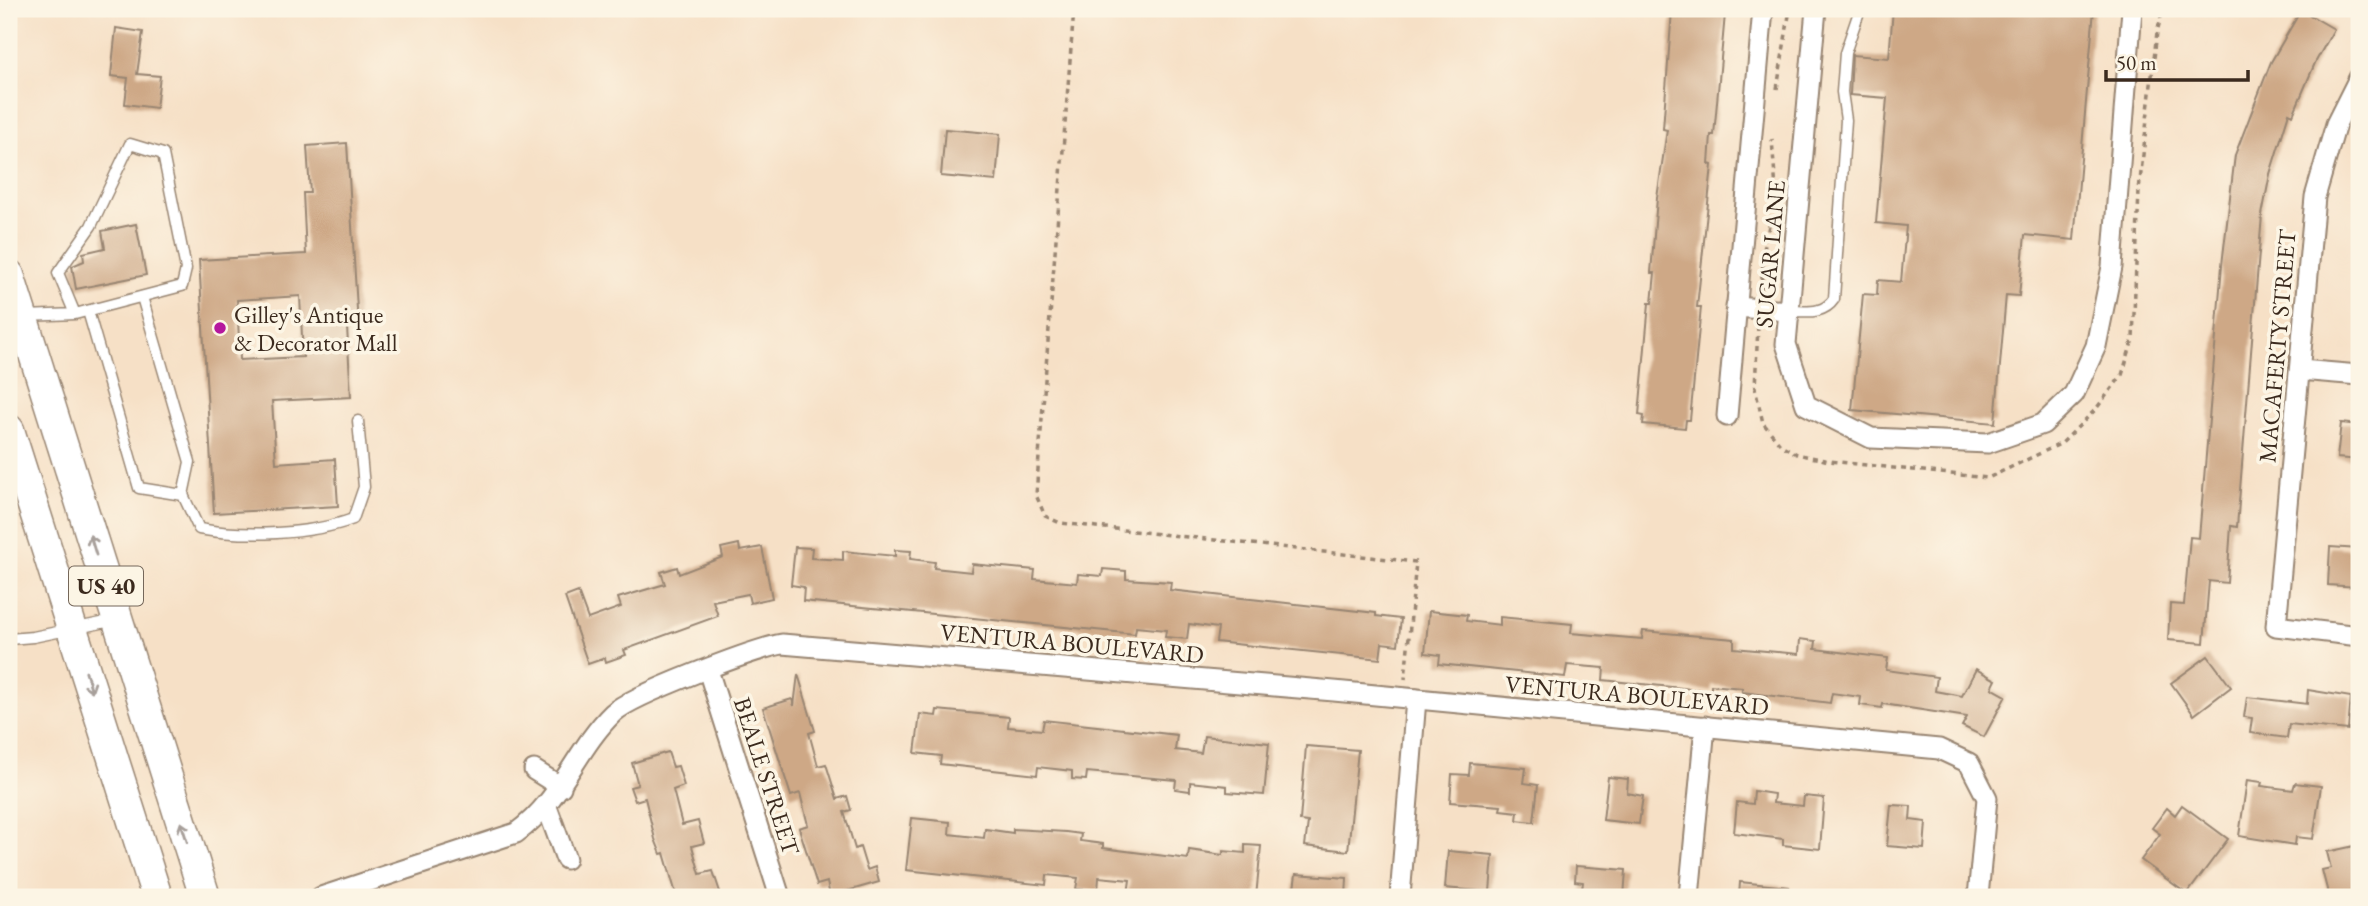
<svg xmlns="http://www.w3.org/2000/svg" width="2368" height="906" viewBox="0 0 2368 906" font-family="'EB Garamond',serif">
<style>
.building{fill:#cea886;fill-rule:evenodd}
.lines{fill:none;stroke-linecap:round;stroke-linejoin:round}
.service-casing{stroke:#988572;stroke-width:13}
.minor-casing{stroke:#988572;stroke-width:23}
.primary-casing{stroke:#988572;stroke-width:33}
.path{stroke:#988572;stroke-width:3.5;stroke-dasharray:5 5;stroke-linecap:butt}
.service{stroke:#fff;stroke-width:10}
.minor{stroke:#fff;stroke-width:19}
.primary{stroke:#fff;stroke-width:30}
.oneway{stroke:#a79f9a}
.poi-dot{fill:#b5179e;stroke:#fcf5e5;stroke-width:2.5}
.labels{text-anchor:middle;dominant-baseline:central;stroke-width:7;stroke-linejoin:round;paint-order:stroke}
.shield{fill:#fcf5e5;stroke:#75675a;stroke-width:2}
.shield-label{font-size:23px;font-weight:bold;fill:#3b2a1e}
.street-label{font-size:24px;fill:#3b2a1e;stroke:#fcf5e5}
.poi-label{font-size:24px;fill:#3b2a1e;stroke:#fcf5e5;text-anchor:start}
</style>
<rect width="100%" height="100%" fill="#fcf5e5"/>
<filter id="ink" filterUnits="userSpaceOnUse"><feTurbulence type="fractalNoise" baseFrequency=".0143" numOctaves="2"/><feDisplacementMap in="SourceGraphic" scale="14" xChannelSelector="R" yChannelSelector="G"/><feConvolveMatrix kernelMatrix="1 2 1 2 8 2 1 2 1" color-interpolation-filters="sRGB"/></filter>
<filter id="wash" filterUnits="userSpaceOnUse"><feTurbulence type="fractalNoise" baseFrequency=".00686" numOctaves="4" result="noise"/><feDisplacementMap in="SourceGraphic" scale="28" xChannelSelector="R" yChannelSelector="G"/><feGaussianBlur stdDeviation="1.57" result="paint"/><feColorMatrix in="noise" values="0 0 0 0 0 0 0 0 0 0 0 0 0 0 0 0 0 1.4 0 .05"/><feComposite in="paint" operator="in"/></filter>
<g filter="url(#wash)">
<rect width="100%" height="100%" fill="#f6e0c6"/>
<g id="blocks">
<g class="building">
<polygon points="1677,9 1721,9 1720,13 1725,14 1714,135 1711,135 1709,164 1712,165 1697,307 1701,307 1690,420 1686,420 1685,428 1643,424 1644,416 1639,415 1649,303 1652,303 1655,273 1651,273 1657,198 1667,130 1663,129 1672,10"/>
<polygon points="1893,9 2094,9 2074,240 2025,235 2019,296 2006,295 1995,423 1852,410 1863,294 1877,295 1878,280 1901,282 1906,226 1876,223 1887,98 1850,95 1852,55 1889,58"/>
<polygon points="2301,10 2334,29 2315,63 2293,115 2289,113 2270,174 2262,215 2237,527 2231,526 2227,583 2209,581 2204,643 2168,640 2170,604 2184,605 2190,537 2199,538 2222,265 2235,155 2271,62"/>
<polygon points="116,28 143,32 137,74 160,76 156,108 125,104 128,78 111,76"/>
<polygon points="945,129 1000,134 996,181 941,176"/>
<path d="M347,143L358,326L347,327L351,397L272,401L276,463L335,459L338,506L214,513L199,260L306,254L303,193H310L307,146ZM300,296L303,357L240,360L237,300Z"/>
<polygon points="136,224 146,275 76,289 72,266 84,261 83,253 105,248 102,231"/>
<polygon points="2341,423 2359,425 2359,460 2337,458"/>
<polygon points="739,544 740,551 762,547 772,598 750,603 748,594 713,601 718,616 624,650 626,655 606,662 605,658 588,664 565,597 578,592 588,619 621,607 618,598 665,584 661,572 677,567 679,574 723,557 721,548"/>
<polygon points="795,547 812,548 811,558 843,560 843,551 895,556 895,550 911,551 910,559 935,562 934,568 971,572 972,564 1035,570 1034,579 1077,583 1078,574 1102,576 1103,569 1126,571 1126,579 1171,582 1170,590 1376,613 1376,616 1401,619 1398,645 1382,643 1380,659 1216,642 1218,628 1189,624 1187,639 1165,637 1166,630 1136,627 1135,634 803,601 804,587 791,585"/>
<polygon points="2330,547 2359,549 2359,587 2328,585"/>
<polygon points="1429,611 1467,615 1466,621 1500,625 1500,617 1572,624 1571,633 1642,639 1643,631 1734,639 1734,648 1799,654 1800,639 1816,641 1815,649 1888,658 1886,670 1937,677 1935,691 1962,696 1976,669 1996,680 1992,688 2006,696 1984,737 1962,726 1967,717 1883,704 1882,708 1860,705 1861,697 1832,693 1830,703 1742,692 1742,688 1711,685 1711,691 1603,680 1604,668 1567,665 1565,677 1439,664 1440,655 1425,653"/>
<polygon points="2208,656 2231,687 2194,715 2171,683"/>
<polygon points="798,674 815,731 809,733 818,766 826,764 837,799 847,796 851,810 844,812 855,849 860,847 867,870 875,867 879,882 830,896 827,882 817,885 799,828 808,825 800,793 791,796 763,708 792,699 794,706"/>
<polygon points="2308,690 2351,697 2348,730 2289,724 2287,738 2250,733 2252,718 2244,717 2247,697 2307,704"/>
<polygon points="937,710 1009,717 1008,727 1042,730 1044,720 1177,735 1175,750 1201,753 1204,736 1269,743 1264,795 1227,792 1227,786 1190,782 1190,791 1175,789 1176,780 1087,772 1086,780 1072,779 1072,771 1038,767 1037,775 940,764 941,756 915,753 920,714 936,716"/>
<polygon points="1306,746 1358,750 1348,851 1305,846 1308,822 1300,821"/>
<polygon points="668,752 673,767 678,766 684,786 673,790 682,825 698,821 704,843 692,846 700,874 713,871 720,892 702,897 677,897 664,853 661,854 655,839 645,798 635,801 630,787 638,785 632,763"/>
<polygon points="1470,763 1526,768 1524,783 1538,785 1534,822 1517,820 1518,812 1500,810 1501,806 1450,802 1452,774 1469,775"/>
<polygon points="1608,777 1628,779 1627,793 1643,796 1639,824 1603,820"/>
<polygon points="2247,780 2262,782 2261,786 2293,790 2295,783 2321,786 2313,839 2296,837 2295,845 2239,836"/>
<polygon points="1754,791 1774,794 1773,803 1803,806 1804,796 1824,798 1820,849 1783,845 1783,839 1734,833 1737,802 1753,804"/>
<polygon points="1891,805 1911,806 1910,820 1926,822 1924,849 1887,846"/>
<polygon points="2182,805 2228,839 2187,894 2141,860 2160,834 2152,828 2167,808 2175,815"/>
<polygon points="912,818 950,822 949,834 984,838 985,829 1013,833 1013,829 1066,832 1081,834 1080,841 1103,844 1103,848 1188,859 1189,850 1223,855 1223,851 1245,853 1245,845 1261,846 1256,897 1128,894 1130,880 1099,877 1098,891 1076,889 1078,878 1047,875 1046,885 906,870"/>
<polygon points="2359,845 2359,897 2329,897 2322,870 2331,868 2327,852"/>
<polygon points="1448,851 1493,855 1490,892 1445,888"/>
<polygon points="1576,866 1626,870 1624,897 1581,897 1583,882 1575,881"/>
<polygon points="1296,874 1347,878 1346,897 1293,897"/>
<polygon points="1740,882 1789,887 1788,897 1739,897"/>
</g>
</g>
</g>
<g filter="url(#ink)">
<use href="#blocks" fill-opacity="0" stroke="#988572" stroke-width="2"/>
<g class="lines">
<defs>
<g id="service">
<polyline points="142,297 190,462 183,495"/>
<path d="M88,311L139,488L183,495L199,529C244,537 310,535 353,519L364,487L358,421"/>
<path d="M1789,311C1806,311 1823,315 1834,299L1846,120L1842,92L1845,53L1860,9"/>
<polyline points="26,316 75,314 182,286 186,269 163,154 130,144 91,226 58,273 75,314"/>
<polyline points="9,639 33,637 116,620"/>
</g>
<g id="minor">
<polyline points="1816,9 1786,344 1806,405 1871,438 1988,443 2043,424 2074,394 2096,346 2112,267 2132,9"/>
<polyline points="2359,78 2336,124 2315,197 2276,626 2359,636"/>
<polyline points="1736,307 1789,311"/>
<polyline points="2300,370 2359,375"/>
<polyline points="1727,416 1763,9"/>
<polyline points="708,670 780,897"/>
<polyline points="534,770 561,787"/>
<polyline points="547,807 566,859"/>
<path d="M321,897L516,833C562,800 575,750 613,713C632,695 754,649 782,644L1334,691L1939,749L1969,763L1987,798L1978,897"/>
<polyline points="1400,897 1416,699"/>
<polyline points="1689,897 1705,726"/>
</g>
<g id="primary">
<polyline points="9,275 205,897"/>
<polyline points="9,430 157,897"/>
</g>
</defs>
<use href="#service" class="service-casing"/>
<use href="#minor" class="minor-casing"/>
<use href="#primary" class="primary-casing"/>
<g class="path">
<polyline points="1074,9 1036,495 1045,516 1060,523 1416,562 1405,679"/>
<polyline points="1777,89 1790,9"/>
<polyline points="1761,290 1764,250 1776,190 1772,139"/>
<polyline points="1758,326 1755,388 1763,423 1781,445 1797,454 1829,461 1988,478 2062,443 2096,409 2122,375 2133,339 2139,190 2157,32 2163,9"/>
</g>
<use href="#service" class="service"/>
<use href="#minor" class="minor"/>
<use href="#primary" class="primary"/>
</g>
<defs><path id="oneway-shaft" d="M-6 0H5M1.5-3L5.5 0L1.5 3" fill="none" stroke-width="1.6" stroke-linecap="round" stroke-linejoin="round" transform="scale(1.75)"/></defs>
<g class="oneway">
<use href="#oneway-shaft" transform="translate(93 545) rotate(-107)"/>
<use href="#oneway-shaft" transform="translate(89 682) rotate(72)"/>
<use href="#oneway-shaft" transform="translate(184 832) rotate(-108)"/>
</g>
</g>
<circle class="poi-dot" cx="220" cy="328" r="7"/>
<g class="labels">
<rect class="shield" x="69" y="566.5" width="74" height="39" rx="5"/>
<g class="shield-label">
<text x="106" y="586">US 40</text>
</g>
<g class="street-label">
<text transform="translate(1770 254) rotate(-85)">SUGAR LANE</text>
<text transform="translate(2277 346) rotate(-85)">MACAFERTY STREET</text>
<text transform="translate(1072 643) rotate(5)">VENTURA BOULEVARD</text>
<text transform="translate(1637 695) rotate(5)">VENTURA BOULEVARD</text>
<text transform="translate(767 776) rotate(72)">BEALE STREET</text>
</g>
<g class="poi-label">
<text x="234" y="314">Gilley's Antique<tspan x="234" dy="28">&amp; Decorator Mall</tspan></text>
</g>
</g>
<rect width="2368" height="906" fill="none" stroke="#fcf5e5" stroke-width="35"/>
<path d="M2106 70v10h142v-10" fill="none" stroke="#3b2a1e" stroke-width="3.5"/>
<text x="2116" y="70" font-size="21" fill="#3b2a1e" stroke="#fcf5e5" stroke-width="5" paint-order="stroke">50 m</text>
</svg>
